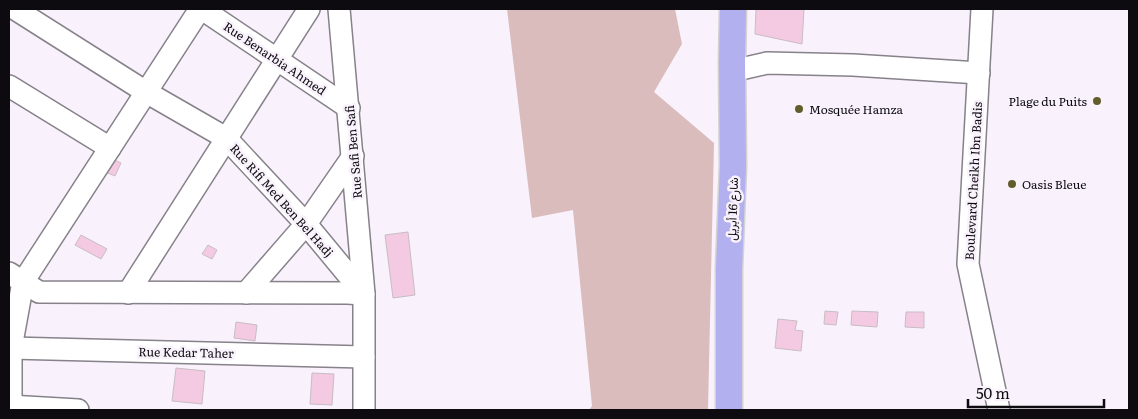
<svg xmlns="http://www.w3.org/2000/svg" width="1138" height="419" viewBox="0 0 1138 419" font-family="Literata,Vazirmatn,serif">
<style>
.green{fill:#dabcbd}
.building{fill:#f3cae1;stroke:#c8bdc3}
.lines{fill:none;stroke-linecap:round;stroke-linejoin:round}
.minor-casing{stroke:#87818a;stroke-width:24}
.major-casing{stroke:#d3d3d4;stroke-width:29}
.minor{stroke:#fff;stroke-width:21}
.major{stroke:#b2b0ef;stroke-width:26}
.poi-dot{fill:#615d2a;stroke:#f9f2fd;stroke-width:2}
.labels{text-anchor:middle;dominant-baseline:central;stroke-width:5;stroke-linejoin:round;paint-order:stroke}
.street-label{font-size:12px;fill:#0d0b0f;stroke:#f9f2fd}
.poi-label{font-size:12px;fill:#0d0b0f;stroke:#f9f2fd;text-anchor:start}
</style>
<rect width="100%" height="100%" fill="#f9f2fd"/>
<polygon class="green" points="507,9 675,9 682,44 654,92 714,143 708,410 589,410 592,406 573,210 532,218"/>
<g class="building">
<polygon points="756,9 804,9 802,44 755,34"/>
<polygon points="104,155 121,163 115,176 98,169"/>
<polygon points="408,232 415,295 393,298 385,235"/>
<polygon points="81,235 107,249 101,259 75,245"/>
<polygon points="208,245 217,250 212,259 202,254"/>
<polygon points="825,311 838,312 836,325 824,324"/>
<polygon points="852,311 878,312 877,327 851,325"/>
<polygon points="906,312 924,312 924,328 905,327"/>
<polygon points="778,319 797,321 795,330 803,331 801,351 775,348"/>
<polygon points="236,322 257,325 255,341 234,338"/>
<polygon points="176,368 205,371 202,404 172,401"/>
<polygon points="312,373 334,374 332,405 310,404"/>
</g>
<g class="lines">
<defs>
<g id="minor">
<polyline points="15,9 146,92 226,138 306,224 364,294 364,410"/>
<polyline points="202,9 349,108"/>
<polyline points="982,9 968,264 999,410"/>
<polyline points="732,71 767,63 853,65 979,73"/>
<polyline points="9,86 110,148"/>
<polyline points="9,273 39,292 347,293 364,294 339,9"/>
<polyline points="128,293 309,9"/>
<polyline points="246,293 306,224 353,156"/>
<polyline points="9,347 11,348 364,357"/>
<polyline points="9,406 78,410"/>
<polyline points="11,410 11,348 23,282 200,9"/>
</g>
<polyline id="major" points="729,410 729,269 733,166 732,63 733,9"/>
</defs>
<use href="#minor" class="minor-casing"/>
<use href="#major" class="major-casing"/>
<use href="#minor" class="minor"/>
<use href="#major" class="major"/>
</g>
<g class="poi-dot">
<circle cx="1097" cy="101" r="5"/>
<circle cx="799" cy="109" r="5"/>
<circle cx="1012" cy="184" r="5"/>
</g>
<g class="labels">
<g class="street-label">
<text transform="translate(275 58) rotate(34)">Rue Benarbia Ahmed</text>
<text transform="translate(353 152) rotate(-95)">Rue Safi Ben Safi</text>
<text transform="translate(973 181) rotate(-87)">Boulevard Cheikh Ibn Badis</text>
<text transform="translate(282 200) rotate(48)">Rue Rifi Med Ben Bel Hadj</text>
<text transform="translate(732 209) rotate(-88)">شارع 16 أبريل</text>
<text transform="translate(186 352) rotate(1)">Rue Kedar Taher</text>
</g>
<g class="poi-label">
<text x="1087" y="101" text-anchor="end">Plage du Puits</text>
<text x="809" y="109">Mosquée Hamza</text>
<text x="1022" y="184">Oasis Bleue</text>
</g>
</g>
<rect width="1138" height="419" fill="none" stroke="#0d0b0f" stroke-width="20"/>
<path d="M968 399v8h136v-8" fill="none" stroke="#0d0b0f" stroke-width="2.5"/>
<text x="976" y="399" font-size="15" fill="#0d0b0f" stroke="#f9f2fd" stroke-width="4" paint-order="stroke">50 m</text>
</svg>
